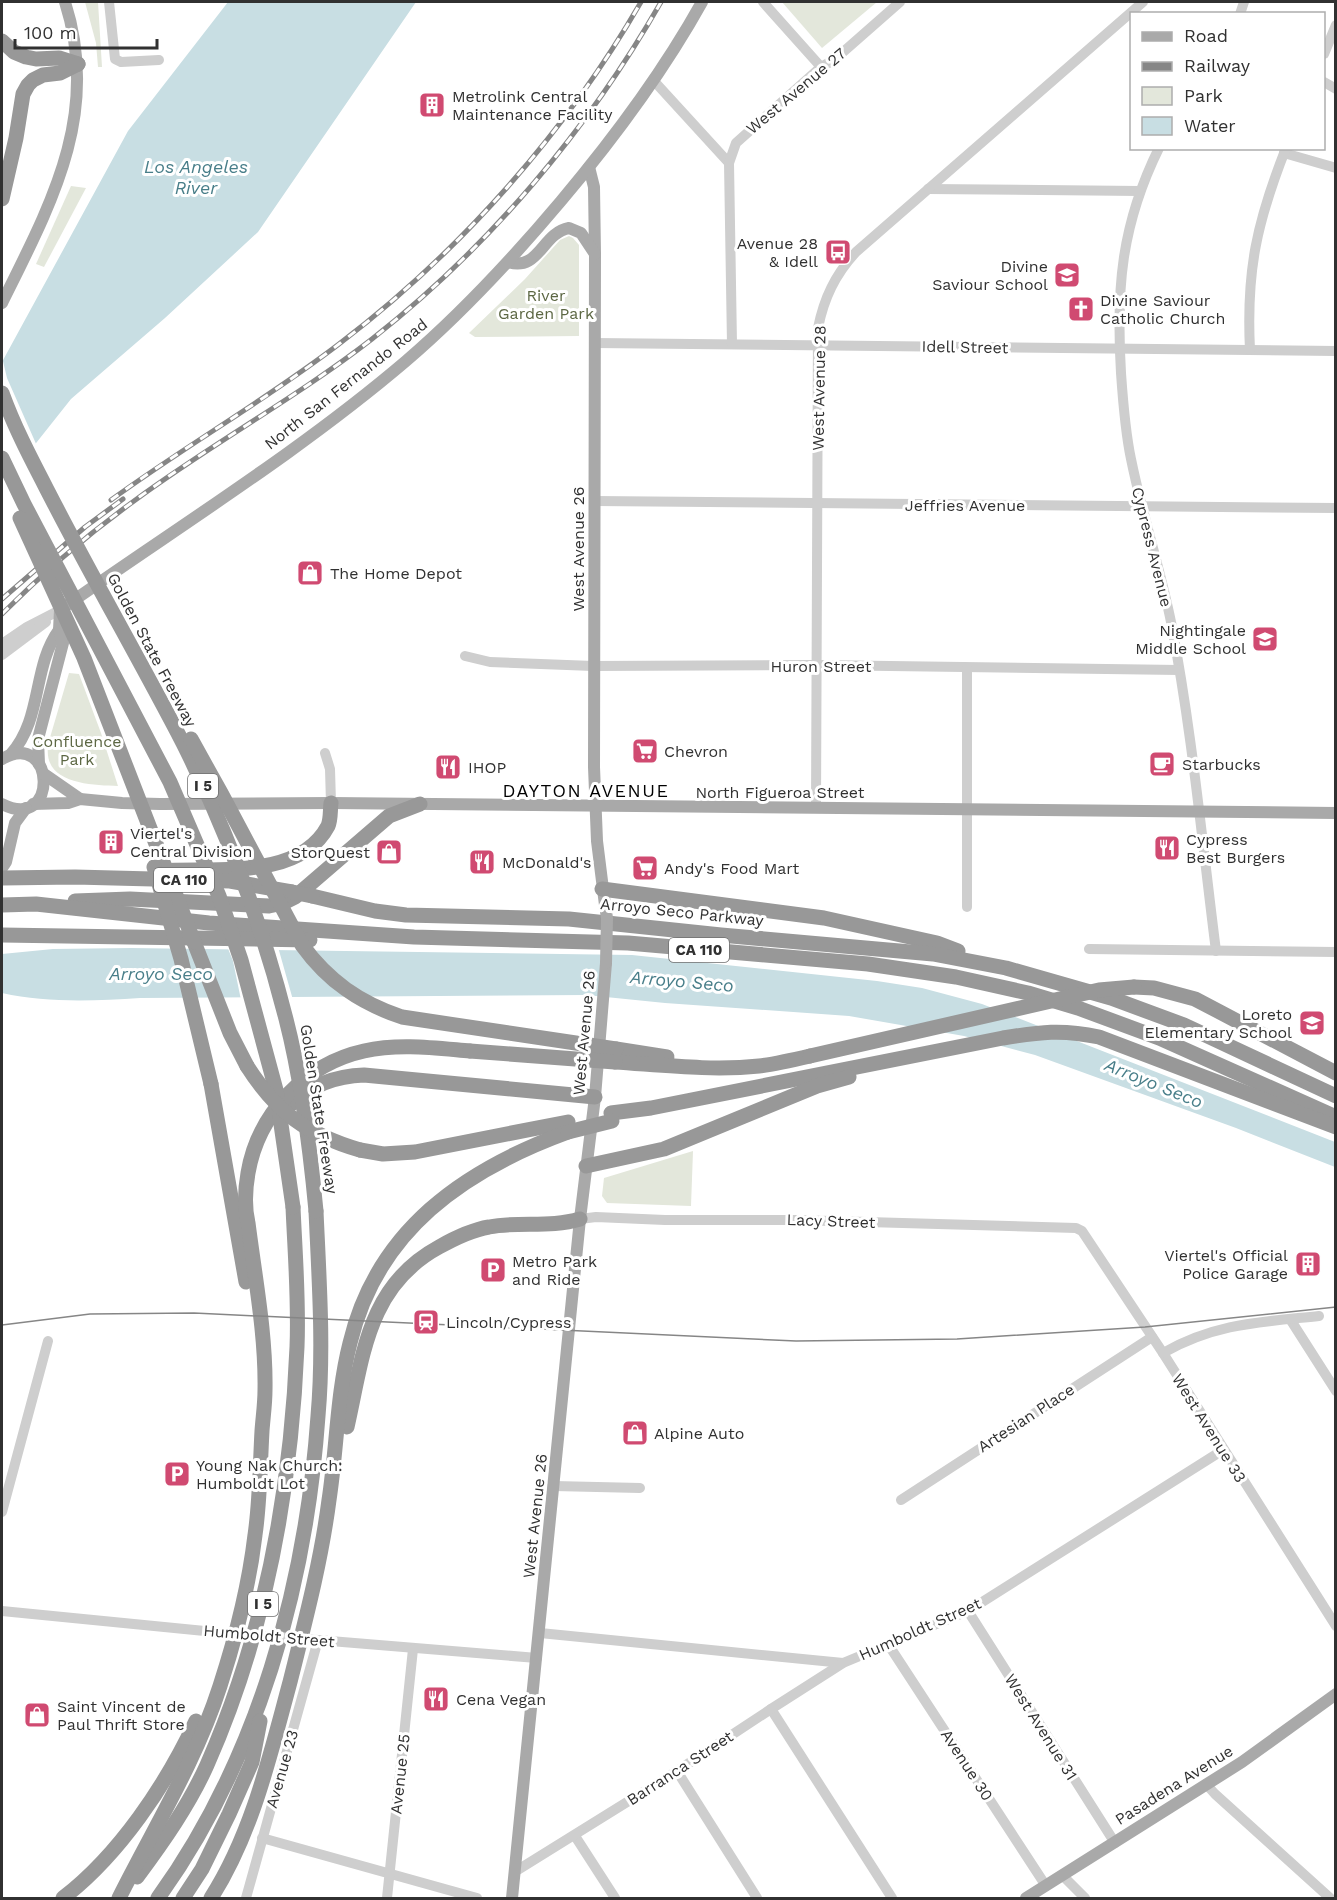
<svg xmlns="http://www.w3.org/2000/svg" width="1337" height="1900" viewBox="0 0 1337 1900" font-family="'Work Sans',sans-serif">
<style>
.green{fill:#e3e7db}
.water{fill:#c8dee3}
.pier{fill:#fff}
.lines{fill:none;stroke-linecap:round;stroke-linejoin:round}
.minor{stroke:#cecece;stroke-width:10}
.major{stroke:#a9a9a9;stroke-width:12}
.highway{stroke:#989898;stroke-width:15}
.tram{stroke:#868686;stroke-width:1.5}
.rail-casing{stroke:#868686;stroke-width:5}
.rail{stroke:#fff;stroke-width:3;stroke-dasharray:9;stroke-linecap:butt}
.minor-bridge{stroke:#cecece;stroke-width:10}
.major-bridge{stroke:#a9a9a9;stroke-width:12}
.highway-bridge{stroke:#989898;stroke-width:15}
.labels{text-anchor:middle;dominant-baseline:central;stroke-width:6;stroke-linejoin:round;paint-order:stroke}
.shield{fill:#fff;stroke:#6f6f6f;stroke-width:1.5}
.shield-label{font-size:15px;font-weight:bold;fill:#313131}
.street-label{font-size:16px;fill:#313131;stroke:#fff}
.poi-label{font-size:16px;fill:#313131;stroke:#fff;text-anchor:start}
.park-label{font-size:16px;fill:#5c6743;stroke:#fff}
.water-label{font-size:18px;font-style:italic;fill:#487e89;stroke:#fff}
.neighbourhood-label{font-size:18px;letter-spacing:1.5px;fill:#000;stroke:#fff}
</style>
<rect width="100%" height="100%" fill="#fff"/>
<g class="green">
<polygon points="85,2 98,2 102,67 98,67 96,43"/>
<polygon points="782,2 877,2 822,48"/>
<polygon points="71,186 86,188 44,267 36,264"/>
<polygon points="569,236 573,238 579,245 579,336 475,337 469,333 525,279 560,240"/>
<path d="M69,673L79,674L101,733L118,786C90,785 39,784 49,741Z"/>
<polygon points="693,1151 691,1206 607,1203 602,1196 604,1178"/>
</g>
<g class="water">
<polygon points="228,2 416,2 258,232 165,318 71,399 2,486 2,362 128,131"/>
<path d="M131,948L632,955L877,981L922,988L982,1004L1335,1142V1167L1236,1128L1035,1055L964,1036L849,1016L665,1003L586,995L140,998C94,1001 46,1003 2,993V954L53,949Z"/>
</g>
<g class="pier">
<polygon points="2,357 7,378 37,446 2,489"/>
<polygon points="227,946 278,947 293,1000 241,1000 233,961"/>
</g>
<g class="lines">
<g class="minor">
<polyline points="109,2 115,59 121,62 159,60"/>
<polyline points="763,2 821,67"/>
<polyline points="1240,14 1244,2"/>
<polyline points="1324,54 1336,25"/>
<polyline points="654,81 729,163"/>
<polyline points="1324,82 1336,89"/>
<path d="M1159,148C1121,225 1116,289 1121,373C1123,402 1125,431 1131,459C1142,514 1160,567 1171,622C1192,731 1202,841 1216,951"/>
<polyline points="1284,153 1336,168"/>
<polyline points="928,189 1140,191"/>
<polyline points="595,343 1336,351"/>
<polyline points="732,344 729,163 736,143 821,67 834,60 900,2"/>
<path d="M1250,350C1246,270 1257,222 1286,148"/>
<polyline points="595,501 1336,508"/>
<polyline points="2,644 27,627 60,610"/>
<polyline points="2,655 46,622"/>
<polyline points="465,656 490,662 593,666 817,665 1179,670"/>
<polyline points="325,753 330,769 331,803"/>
<path d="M816,808L818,328C824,298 835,275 856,252L1143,2"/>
<polyline points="967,907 967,668"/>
<polyline points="1089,949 1336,952"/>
<polyline points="580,1219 596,1217 665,1220 796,1220 1076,1228 1082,1231 1163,1353 1336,1626"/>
<polyline points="1290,1319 1336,1391"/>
<path d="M1163,1353C1215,1323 1262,1322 1319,1316"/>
<polyline points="554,1486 640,1488"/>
<polyline points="901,1500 1152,1337"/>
<polyline points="2,1512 48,1341"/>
<polyline points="2,1611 225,1633"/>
<polyline points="968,1611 1115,1843"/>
<polyline points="540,1633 843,1663"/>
<polyline points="888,1644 1046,1886"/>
<polyline points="771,1709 892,1898"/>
<polyline points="677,1771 757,1898"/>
<polyline points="1206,1784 1215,1794 1330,1898"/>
<polyline points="575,1836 615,1898"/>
<polyline points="262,1838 477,1898"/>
<polyline points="516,1871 677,1771 771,1709 843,1663 968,1611 1223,1450"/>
<polyline points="1063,1876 1085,1898"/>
<polyline points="246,1898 318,1640 537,1658"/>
<polyline points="387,1898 413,1649"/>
</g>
<g class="major">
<polyline points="589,167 594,187 595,254 594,767 597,841 605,905"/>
<path d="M508,262C539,272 542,233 569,228L581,233L595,254"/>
<path d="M2,303C51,204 101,114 65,2"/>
<path d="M11,754C43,718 32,667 59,630"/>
<path d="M2,759C55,728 60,833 2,804"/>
<path d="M39,764L38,739L63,643L59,630L60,610C176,528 298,453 406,361C462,313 513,258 561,201C614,138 662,74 702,2"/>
<polyline points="44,774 80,799"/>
<polyline points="33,804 68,803 80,799 122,803 160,804 331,803 1336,813"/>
<polyline points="2,868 6,862 15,823 26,808"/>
<polyline points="512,1898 580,1219 595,1097 606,963"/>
<polyline points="1026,1898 1242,1762 1336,1694"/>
</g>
<g class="highway">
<polyline points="2,41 14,52 26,57 36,59 59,58 78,64"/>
<polyline points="2,199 16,138 23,94 28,85 33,80 43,75 60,73 78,64"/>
<path d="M161,871C212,867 299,881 328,826C331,819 330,810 331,803"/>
<polyline points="2,878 75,877 230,881 292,892"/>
<polyline points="602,889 824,918 937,943 958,951"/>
<polyline points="312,896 375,911 406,915 569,919 721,935 933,954 1006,968 1111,998 1184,1025 1336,1096"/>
<polyline points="75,901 130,899 269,906 283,903 295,897 389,816 420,804"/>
<polyline points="2,905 36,904 209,923 414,937 628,943 868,964 956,977 1028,993 1078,1008 1159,1038 1336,1117"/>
<polyline points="2,935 310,940"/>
<polyline points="194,942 230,1033 247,1066"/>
<polyline points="1134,987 1154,988 1195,999 1336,1073"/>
<polyline points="616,1049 667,1057"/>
<path d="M615,1062C662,1065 712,1071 759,1066C776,1064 793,1060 810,1056"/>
<polyline points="211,1084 246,1282"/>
<path d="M293,1103C313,1084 337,1076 364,1075L595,1097"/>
<path d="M611,1113L651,1108L1003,1038C1040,1032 1062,1029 1099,1037L1336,1127"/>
<polyline points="360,1150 383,1154 415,1152 568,1122"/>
<polyline points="586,1166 664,1149 817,1086 849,1077"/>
<path d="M347,1427C363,1357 367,1286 439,1247C455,1238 471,1230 489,1227C519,1221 550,1228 580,1219"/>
<path d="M137,1877C163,1842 189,1805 207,1765C265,1634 291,1491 297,1347C299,1300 295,1254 293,1207"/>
<path d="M63,1898C119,1855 166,1785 196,1721"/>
<path d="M119,1898C154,1828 196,1761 220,1686C236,1637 249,1586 255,1535C260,1501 260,1466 262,1431C263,1417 265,1404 265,1390C266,1335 255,1278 248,1223C244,1206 245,1190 248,1173C258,1114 305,1064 364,1051C399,1043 435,1048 470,1051"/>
<path d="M158,1898C258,1759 306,1586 318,1416C324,1348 319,1279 316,1211"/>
<polyline points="183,1898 202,1869 229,1814 252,1762 260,1721"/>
<path d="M211,1898C252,1834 270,1756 290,1682C305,1622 321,1562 329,1500C337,1448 337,1394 350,1343C377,1230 464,1170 568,1132"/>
</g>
<polyline class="tram" points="2,1325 90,1314 194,1313 796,1341 957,1339 1145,1327 1336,1307"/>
<defs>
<g id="rail">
<path d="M111,500C185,446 266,400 339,344C460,252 566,132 641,2"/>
<polyline points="2,599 85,527 123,499"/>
<path d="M2,614C43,573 87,535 134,501C211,444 296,398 372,339C488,248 588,130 661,2"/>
</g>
</defs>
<use href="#rail" class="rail-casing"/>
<use href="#rail" class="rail"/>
<polyline class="minor-bridge" points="225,1633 318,1640"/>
<polyline class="major-bridge" points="605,905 607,918 606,963"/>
<g class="highway-bridge">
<path d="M2,393C16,432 37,470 56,507C97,586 142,664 183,743C227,831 262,924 286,1019C302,1081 310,1147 316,1211"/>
<polyline points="2,458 24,504 170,782 219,896 241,960 276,1090 293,1207"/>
<polyline points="20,518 84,658 194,942"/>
<path d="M191,739L221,793L302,945C328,981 360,1003 402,1017L616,1049"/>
<polyline points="154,867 181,959 211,1084"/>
<polyline points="292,892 312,896"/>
<polyline points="470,1051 615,1062"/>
<polyline points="810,1056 1099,990 1134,987"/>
<path d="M247,1066C276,1112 308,1135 360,1150"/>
<polyline points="568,1132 612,1121"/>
</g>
</g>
<defs>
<symbol id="building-square" viewBox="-11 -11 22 22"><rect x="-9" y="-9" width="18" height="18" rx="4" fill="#d04a71" stroke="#fff"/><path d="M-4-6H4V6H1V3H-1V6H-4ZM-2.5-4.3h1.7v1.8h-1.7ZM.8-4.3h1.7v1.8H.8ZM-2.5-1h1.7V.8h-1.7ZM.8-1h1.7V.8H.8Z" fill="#fff"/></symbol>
<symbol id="bus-square" viewBox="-11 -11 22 22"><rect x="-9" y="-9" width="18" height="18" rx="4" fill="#d04a71" stroke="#fff"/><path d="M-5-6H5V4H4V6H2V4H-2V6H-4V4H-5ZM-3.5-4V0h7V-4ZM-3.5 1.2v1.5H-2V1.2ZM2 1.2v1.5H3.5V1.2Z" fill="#fff"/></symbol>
<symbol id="school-square" viewBox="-11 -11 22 22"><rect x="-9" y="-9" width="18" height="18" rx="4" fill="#d04a71" stroke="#fff"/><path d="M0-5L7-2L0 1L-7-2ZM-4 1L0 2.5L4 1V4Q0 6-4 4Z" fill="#fff"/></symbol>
<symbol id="church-square" viewBox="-11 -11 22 22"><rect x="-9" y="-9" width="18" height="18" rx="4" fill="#d04a71" stroke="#fff"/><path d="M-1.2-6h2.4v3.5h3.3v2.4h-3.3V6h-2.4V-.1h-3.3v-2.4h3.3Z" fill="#fff"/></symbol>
<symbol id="shop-square" viewBox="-11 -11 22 22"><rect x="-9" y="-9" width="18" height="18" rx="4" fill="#d04a71" stroke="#fff"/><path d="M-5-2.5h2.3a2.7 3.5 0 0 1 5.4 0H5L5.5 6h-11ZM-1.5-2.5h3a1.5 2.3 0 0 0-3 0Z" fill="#fff"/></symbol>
<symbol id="supermarket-square" viewBox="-11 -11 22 22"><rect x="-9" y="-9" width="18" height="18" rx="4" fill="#d04a71" stroke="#fff"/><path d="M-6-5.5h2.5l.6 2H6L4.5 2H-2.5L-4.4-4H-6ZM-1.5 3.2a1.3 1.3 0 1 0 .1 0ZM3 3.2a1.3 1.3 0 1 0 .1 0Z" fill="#fff"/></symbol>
<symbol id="cafe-square" viewBox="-11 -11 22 22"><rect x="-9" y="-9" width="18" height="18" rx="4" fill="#d04a71" stroke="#fff"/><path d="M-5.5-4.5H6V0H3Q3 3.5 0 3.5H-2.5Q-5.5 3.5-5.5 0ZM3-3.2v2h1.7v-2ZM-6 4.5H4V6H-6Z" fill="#fff"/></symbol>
<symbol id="restaurant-square" viewBox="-11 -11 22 22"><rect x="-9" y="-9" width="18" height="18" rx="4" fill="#d04a71" stroke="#fff"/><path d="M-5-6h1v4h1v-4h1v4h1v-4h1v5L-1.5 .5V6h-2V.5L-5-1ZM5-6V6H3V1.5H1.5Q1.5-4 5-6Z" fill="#fff"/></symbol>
<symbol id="parking-square" viewBox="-11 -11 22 22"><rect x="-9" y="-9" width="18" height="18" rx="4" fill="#d04a71" stroke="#fff"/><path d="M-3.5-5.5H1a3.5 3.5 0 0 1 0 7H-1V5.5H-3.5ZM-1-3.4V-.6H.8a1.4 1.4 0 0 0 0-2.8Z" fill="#fff"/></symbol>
<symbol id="station-square" viewBox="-11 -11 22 22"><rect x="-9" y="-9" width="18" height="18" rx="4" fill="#d04a71" stroke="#fff"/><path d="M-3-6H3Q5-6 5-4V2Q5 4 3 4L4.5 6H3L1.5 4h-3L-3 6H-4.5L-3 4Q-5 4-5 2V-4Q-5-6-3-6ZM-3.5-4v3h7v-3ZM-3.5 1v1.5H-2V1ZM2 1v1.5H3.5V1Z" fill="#fff"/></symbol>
</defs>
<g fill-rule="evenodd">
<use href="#building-square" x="417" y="90" width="30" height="30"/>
<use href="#bus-square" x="823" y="237" width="30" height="30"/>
<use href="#school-square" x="1052" y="260" width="30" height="30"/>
<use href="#church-square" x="1066" y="294" width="30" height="30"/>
<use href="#shop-square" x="295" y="558" width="30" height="30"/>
<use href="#school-square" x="1250" y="624" width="30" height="30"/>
<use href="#supermarket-square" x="630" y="736" width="30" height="30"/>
<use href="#cafe-square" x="1147" y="749" width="30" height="30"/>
<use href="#restaurant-square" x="433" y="752" width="30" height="30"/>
<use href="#building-square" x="96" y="827" width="30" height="30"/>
<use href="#restaurant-square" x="1152" y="833" width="30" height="30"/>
<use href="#shop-square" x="374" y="837" width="30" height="30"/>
<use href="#restaurant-square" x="467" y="847" width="30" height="30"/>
<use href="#supermarket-square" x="630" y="853" width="30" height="30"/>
<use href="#school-square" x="1297" y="1008" width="30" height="30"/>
<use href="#building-square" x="1293" y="1249" width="30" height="30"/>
<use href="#parking-square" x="478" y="1255" width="30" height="30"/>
<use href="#station-square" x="411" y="1307" width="30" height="30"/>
<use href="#shop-square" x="620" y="1418" width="30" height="30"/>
<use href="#parking-square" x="162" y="1459" width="30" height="30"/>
<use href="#restaurant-square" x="421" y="1684" width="30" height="30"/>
<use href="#shop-square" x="22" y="1700" width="30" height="30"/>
</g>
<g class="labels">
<g class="shield">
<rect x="188" y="774" width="30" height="24" rx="4.5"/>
<rect x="154" y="868" width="60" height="24" rx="4.5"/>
<rect x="669" y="938" width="60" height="24" rx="4.5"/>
<rect x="248" y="1592" width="30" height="24" rx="4.5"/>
</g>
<g class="shield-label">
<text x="203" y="786">I 5</text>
<text x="184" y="880">CA 110</text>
<text x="699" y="950">CA 110</text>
<text x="263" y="1604">I 5</text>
</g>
<g class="street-label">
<text transform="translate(796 91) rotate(-40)">West Avenue 27</text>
<text transform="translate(965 347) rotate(1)">Idell Street</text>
<text transform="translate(346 384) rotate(-38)">North San Fernando Road</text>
<text transform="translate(819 388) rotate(-89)">West Avenue 28</text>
<text x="965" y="505">Jeffries Avenue</text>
<text transform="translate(1152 547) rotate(76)">Cypress Avenue</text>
<text transform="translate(578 549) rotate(-90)">West Avenue 26</text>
<text transform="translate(152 650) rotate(62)">Golden State Freeway</text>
<text x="821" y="666">Huron Street</text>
<text x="780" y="792">North Figueroa Street</text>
<text transform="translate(682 912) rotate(6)">Arroyo Seco Parkway</text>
<text transform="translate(584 1033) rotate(-85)">West Avenue 26</text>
<text transform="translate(319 1109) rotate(81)">Golden State Freeway</text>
<text transform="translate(831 1221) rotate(2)">Lacy Street</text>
<text transform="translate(1026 1418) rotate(-33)">Artesian Place</text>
<text transform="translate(1209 1428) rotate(58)">West Avenue 33</text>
<text transform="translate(535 1516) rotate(-84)">West Avenue 26</text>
<text transform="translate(920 1629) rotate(-24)">Humboldt Street</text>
<text transform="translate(269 1636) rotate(5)">Humboldt Street</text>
<text transform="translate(1041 1727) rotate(58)">West Avenue 31</text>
<text transform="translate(967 1765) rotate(57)">Avenue 30</text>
<text transform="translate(680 1768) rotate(-33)">Barranca Street</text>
<text transform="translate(282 1769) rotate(-74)">Avenue 23</text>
<text transform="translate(400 1774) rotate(-84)">Avenue 25</text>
<text transform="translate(1174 1785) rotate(-32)">Pasadena Avenue</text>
</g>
<g class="poi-label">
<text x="452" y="96">Metrolink Central<tspan x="452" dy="18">Maintenance Facility</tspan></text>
<text x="818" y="243" text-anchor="end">Avenue 28<tspan x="818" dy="18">&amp; Idell</tspan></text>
<text x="1048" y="266" text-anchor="end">Divine<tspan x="1048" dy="18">Saviour School</tspan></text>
<text x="1100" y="300">Divine Saviour<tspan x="1100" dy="18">Catholic Church</tspan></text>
<text x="330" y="573">The Home Depot</text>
<text x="1246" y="630" text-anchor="end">Nightingale<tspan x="1246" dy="18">Middle School</tspan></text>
<text x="664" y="751">Chevron</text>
<text x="1182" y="764">Starbucks</text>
<text x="468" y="767">IHOP</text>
<text x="130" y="833">Viertel's<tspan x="130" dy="18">Central Division</tspan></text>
<text x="1186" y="839">Cypress<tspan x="1186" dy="18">Best Burgers</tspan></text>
<text x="370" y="852" text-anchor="end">StorQuest</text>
<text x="502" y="862">McDonald's</text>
<text x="664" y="868">Andy's Food Mart</text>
<text x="1292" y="1014" text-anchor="end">Loreto<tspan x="1292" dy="18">Elementary School</tspan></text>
<text x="1288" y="1255" text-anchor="end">Viertel's Official<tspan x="1288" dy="18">Police Garage</tspan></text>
<text x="512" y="1261">Metro Park<tspan x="512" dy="18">and Ride</tspan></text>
<text x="446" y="1322">Lincoln/Cypress</text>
<text x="654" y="1433">Alpine Auto</text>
<text x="196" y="1465">Young Nak Church:<tspan x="196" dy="18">Humboldt Lot</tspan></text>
<text x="456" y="1699">Cena Vegan</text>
<text x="57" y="1706">Saint Vincent de<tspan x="57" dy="18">Paul Thrift Store</tspan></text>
</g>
<g class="park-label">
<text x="546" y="295">River<tspan x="546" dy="18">Garden Park</tspan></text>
<text x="77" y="741">Confluence<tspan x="77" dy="18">Park</tspan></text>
</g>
<g class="water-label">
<text x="196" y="166">Los Angeles<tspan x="196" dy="21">River</tspan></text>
<text x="161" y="973">Arroyo Seco</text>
<text transform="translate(682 981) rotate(5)">Arroyo Seco</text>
<text transform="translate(1154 1083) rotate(22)">Arroyo Seco</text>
</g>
<g class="neighbourhood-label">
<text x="586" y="790">DAYTON AVENUE</text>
</g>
</g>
<rect width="1337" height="1900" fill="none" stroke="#313131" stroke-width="6"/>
<rect x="1130" y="12" width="195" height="138" fill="#ffffff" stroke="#adadad" stroke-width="1.5"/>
<rect x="1142" y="32" width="30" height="9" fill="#a9a9a9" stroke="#adadad" stroke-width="1.5"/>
<text x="1184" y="42" font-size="18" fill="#313131">Road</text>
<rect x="1142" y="62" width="30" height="9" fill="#868686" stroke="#adadad" stroke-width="1.5"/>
<text x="1184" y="72" font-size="18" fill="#313131">Railway</text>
<rect x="1142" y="87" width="30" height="18" fill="#e3e7db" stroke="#adadad" stroke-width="1.5"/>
<text x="1184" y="102" font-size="18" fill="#313131">Park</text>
<rect x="1142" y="117" width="30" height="18" fill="#c8dee3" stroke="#adadad" stroke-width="1.5"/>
<text x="1184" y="132" font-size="18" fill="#313131">Water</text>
<path d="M15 39v9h142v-9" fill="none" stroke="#313131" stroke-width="3"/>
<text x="24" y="39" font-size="18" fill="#313131" stroke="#ffffff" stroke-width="4.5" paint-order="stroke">100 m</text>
</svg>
